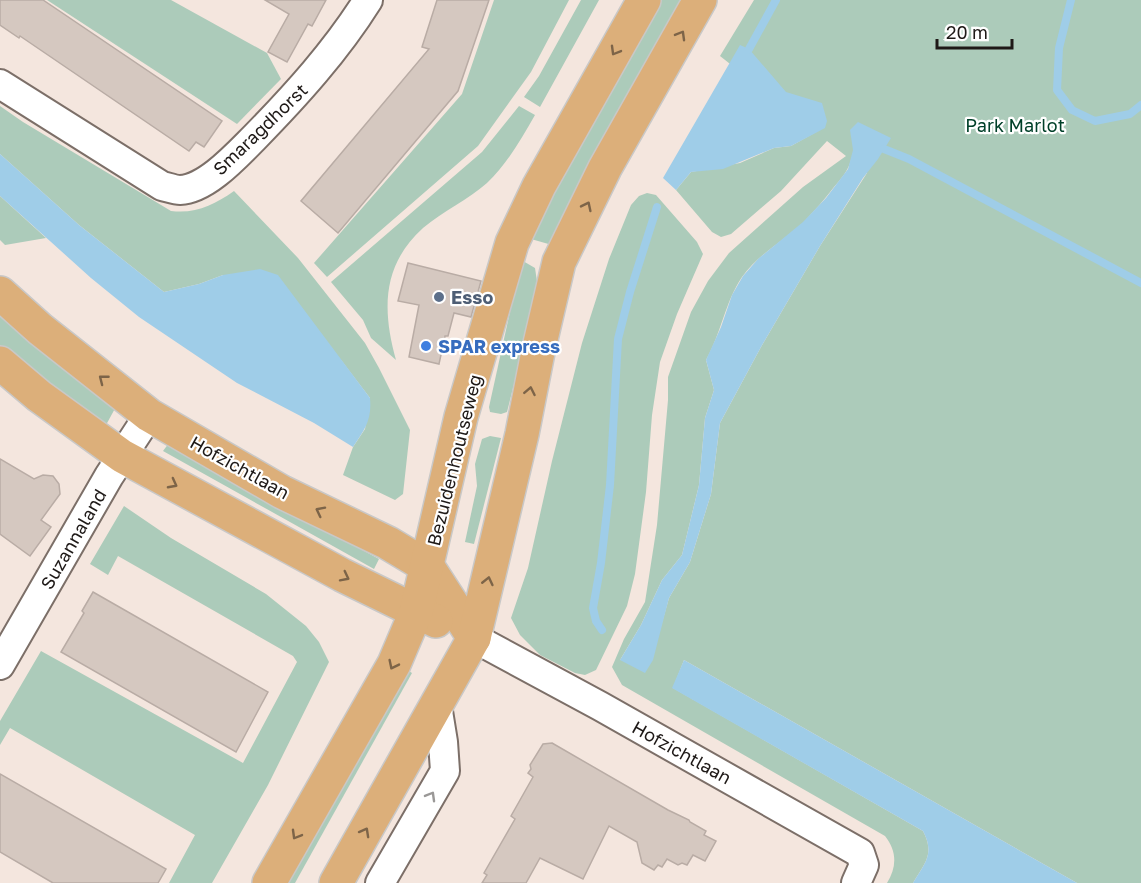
<svg xmlns="http://www.w3.org/2000/svg" width="1141" height="883" viewBox="0 0 1141 883" font-family="'Golos Text',sans-serif">
<style>
.green{fill:#accbba;fill-rule:evenodd}
.water{fill:#9fcde8}
.lines{fill:none;stroke-linecap:round;stroke-linejoin:round}
.stream{stroke:#9fcde8;stroke-width:8}
.building{fill:#d5c8c0;stroke:#b9aca5;stroke-width:1.5}
.minor-casing{stroke:#7c6f68;stroke-width:32}
.major-casing{stroke:#c9c8c7;stroke-width:36}
.minor{stroke:#fff;stroke-width:28}
.major{stroke:#dcaf7a;stroke-width:33}
.oneway{stroke:#7d6448}
.oneway2{stroke:#9a9897}
.service-dot{fill:#5c6f8a;stroke:#fff;stroke-width:2}
.shop-dot{fill:#3f7fe0;stroke:#fff;stroke-width:2}
.labels{text-anchor:middle;dominant-baseline:central;stroke-width:4.5;stroke-linejoin:round;paint-order:stroke}
.park-label{font-size:18px;fill:#004029;stroke:#fff}
.street-label{font-size:18px;fill:#1e1917;stroke:#fff}
.service-label{font-size:18px;font-weight:bold;fill:#4e5e75;stroke:#fff;text-anchor:start}
.shop-label{font-size:18px;font-weight:bold;fill:#366cbe;stroke:#fff;text-anchor:start}
</style>
<rect width="100%" height="100%" fill="#f4e6de"/>
<g class="green">
<polygon points="47,0 171,0 267,53 281,79 237,124"/>
<polygon points="494,0 569,0 531,72 478,146 327,277 314,263 462,94"/>
<polygon points="581,0 599,0 540,107 524,97 539,76"/>
<polygon points="659,0 685,0 552,245 531,239 582,134"/>
<path d="M754,0H1141V883H1077L684,660L673,688L923,831C935,854 925,863 913,883H887C897,867 897,851 885,836L622,685L612,667L624,639L645,602L657,525L668,400V377L691,312L708,281L729,253L803,187L846,156L827,141L781,191L731,234L721,237L712,232L676,190L691,172L740,163L774,148L791,146L816,132L720,56ZM851,160L867,173L820,246L761,347L720,423L711,494L690,562L669,598L661,626L620,660L641,625L662,580L682,555L699,485L705,418L714,390L706,360C721,334 725,302 742,277C758,254 784,241 804,222C814,211 825,199 834,187C841,179 848,171 851,160Z"/>
<path d="M0,106L23,122L171,211C196,214 214,205 234,191L298,258L365,343L379,368L410,430L403,494L395,500L343,475L353,447L365,429L370,398L341,360L223,275L199,284L164,292L79,225L0,154Z"/>
<path d="M519,106L535,115C521,139 508,163 487,183C468,200 443,211 423,228C382,265 382,310 396,360L371,338L363,320L331,282L482,152Z"/>
<polygon points="647,193 656,195 697,242 703,254 677,314 660,362 652,415 646,492 635,574 627,606 596,670 585,675 575,673 540,655 520,635 511,618 528,568 552,461 582,343 609,259 631,205 639,196"/>
<polygon points="0,196 46,238 5,245 0,240"/>
<polygon points="523,261 535,268 538,288 507,412 501,414 490,412 489,407 517,280"/>
<polygon points="0,311 118,403 106,425 22,365 0,345"/>
<polygon points="490,436 501,438 474,544 465,542 477,486 475,464 482,439"/>
<polygon points="169,443 223,474 379,559 374,569 163,451"/>
<polygon points="124,506 171,538 266,594 306,626 319,642 329,662 268,785 212,883 169,883 195,835 10,728 0,745 0,721 41,651 243,763 297,662 293,656 118,556 108,575 90,564"/>
<polygon points="407,670 412,673 295,883 285,883"/>
</g>
<g class="water">
<polygon points="740,45 749,49 786,92 822,103 827,121 825,128 791,146 774,148 723,169 691,172 676,190 663,178"/>
<polygon points="858,122 891,138 878,159 863,178 820,246 761,347 720,423 711,494 690,562 669,598 653,660 645,673 620,660 641,625 662,580 682,555 699,485 705,418 714,390 706,360 721,327 732,295 743,276 758,259 803,222 826,198 848,169 853,150 850,130"/>
<path d="M0,154L79,225L164,292L199,284L223,275L260,269L278,275L370,398C372,420 365,429 353,447L314,423L237,383L139,317L91,278L0,196Z"/>
<path d="M684,660L1077,883H913C925,863 935,854 923,831L672,688Z"/>
</g>
<g class="lines">
<g class="stream">
<polyline points="1071,0 1059,48 1057,90 1072,110 1095,121 1130,114 1141,105"/>
<polyline points="749,49 776,0"/>
<polyline points="884,149 909,159 1141,283"/>
<polyline points="602,630 596,621 593,608 601,563 610,485 618,339 630,292 657,207"/>
</g>
</g>
<g class="building">
<polygon points="0,0 43,0 222,121 204,147 196,142 189,151 20,36 19,38 0,25"/>
<polygon points="265,0 326,0 312,26 308,24 287,62 268,52 289,14"/>
<polygon points="437,0 489,0 458,91 338,233 301,201 429,49 422,47"/>
<polygon points="408,263 481,281 471,317 454,313 448,336 445,336 439,364 409,357 419,305 398,301"/>
<polygon points="0,459 34,479 43,475 53,476 59,484 60,494 41,520 51,527 30,556 0,534"/>
<polygon points="93,592 268,692 236,752 61,652 84,613 82,611"/>
<polygon points="552,743 668,810 689,820 690,822 706,831 704,835 716,841 705,861 693,855 687,865 682,863 678,865 667,859 662,867 658,865 654,870 642,863 637,842 609,826 583,879 540,858 526,883 482,883 487,875 484,873 515,819 511,816 533,777 528,773 531,769 530,765 543,744"/>
<polygon points="0,774 166,869 158,883 53,883 0,852"/>
</g>
<g class="lines">
<defs>
<g id="minor">
<path d="M0,84L162,186C167,187 175,190 180,190C206,189 236,156 254,138C296,95 336,51 368,0"/>
<polyline points="474,638 600,706 860,853 864,865 856,883"/>
<polyline points="0,665 109,476 149,415"/>
<polyline points="380,883 445,771 443,742 437,705"/>
</g>
<g id="major">
<polyline points="0,293 40,329 149,415 282,492 388,543 428,567 474,638"/>
<polyline points="0,363 39,396 122,456 342,575 436,621"/>
<polyline points="269,883 394,664 416,612 461,417 512,243 539,186 644,0"/>
<polyline points="336,883 474,638 522,434 538,352 559,262 605,168 700,0"/>
</g>
</defs>
<use href="#minor" class="minor-casing"/>
<use href="#major" class="major-casing"/>
<use href="#minor" class="minor"/>
<use href="#major" class="major"/>
</g>
<defs><path id="oneway-chevron" d="M-2-3.5L2.5 0L-2 3.5" fill="none" stroke-width="1.6" stroke-linecap="round" stroke-linejoin="round" transform="scale(1.5)"/></defs>
<g class="oneway">
<use href="#oneway-chevron" transform="translate(681 35) rotate(-60)"/>
<use href="#oneway-chevron" transform="translate(615 51) rotate(120)"/>
<use href="#oneway-chevron" transform="translate(587 206) rotate(-64)"/>
<use href="#oneway-chevron" transform="translate(103 379) rotate(-142)"/>
<use href="#oneway-chevron" transform="translate(530 391) rotate(-79)"/>
<use href="#oneway-chevron" transform="translate(173 484) rotate(28)"/>
<use href="#oneway-chevron" transform="translate(320 511) rotate(-153)"/>
<use href="#oneway-chevron" transform="translate(345 577) rotate(27)"/>
<use href="#oneway-chevron" transform="translate(488 581) rotate(-77)"/>
<use href="#oneway-chevron" transform="translate(393 665) rotate(116)"/>
<use href="#oneway-chevron" transform="translate(365 832) rotate(-61)"/>
<use href="#oneway-chevron" transform="translate(296 835) rotate(120)"/>
</g>
<use class="oneway2" href="#oneway-chevron" transform="translate(431 796) rotate(-60)"/>
<circle class="service-dot" cx="439" cy="297" r="6"/>
<circle class="shop-dot" cx="426" cy="346" r="6"/>
<g class="labels">
<g class="park-label">
<text x="1015" y="125">Park Marlot</text>
</g>
<g class="street-label">
<text transform="translate(260 129) rotate(-44)">Smaragdhorst</text>
<text transform="translate(454 460) rotate(-76)">Bezuidenhoutseweg</text>
<text transform="translate(240 467) rotate(29)">Hofzichtlaan</text>
<text transform="translate(73 539) rotate(-60)">Suzannaland</text>
<text transform="translate(682 752) rotate(29)">Hofzichtlaan</text>
</g>
<g class="service-label">
<text x="451" y="297">Esso</text>
</g>
<g class="shop-label">
<text x="438" y="346">SPAR express</text>
</g>
</g>
<path d="M937 39v9h75v-9" fill="none" stroke="#1e1917" stroke-width="3"/>
<text x="946" y="39" font-size="18" fill="#1e1917" stroke="#ffffff" stroke-width="4.5" paint-order="stroke">20 m</text>
</svg>
